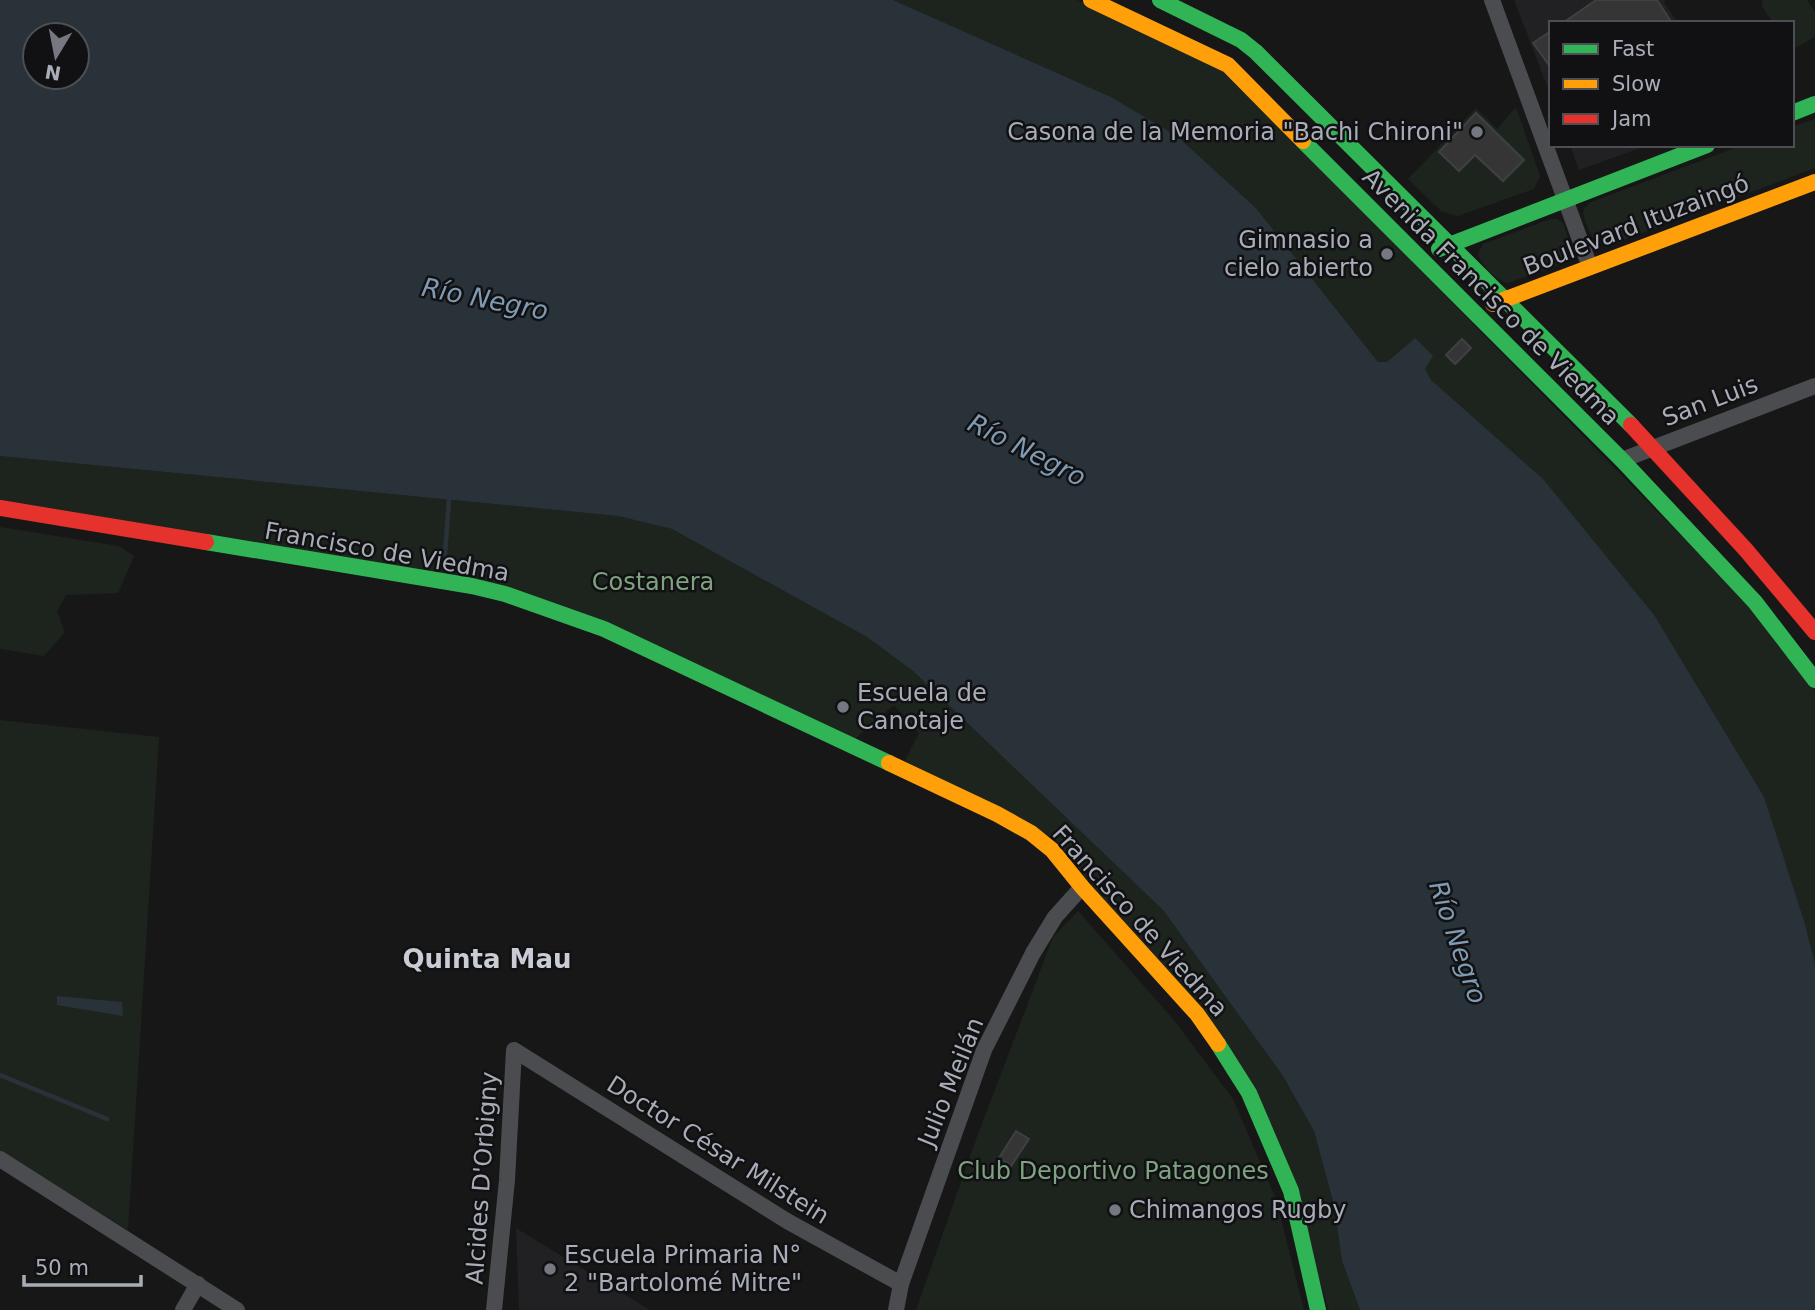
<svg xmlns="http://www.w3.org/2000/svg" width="1815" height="1310" viewBox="0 0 1815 1310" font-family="'DejaVu Sans',sans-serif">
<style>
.built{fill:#212123}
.green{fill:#1d241e}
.water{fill:#2a3239;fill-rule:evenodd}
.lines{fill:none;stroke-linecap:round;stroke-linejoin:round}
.stream{stroke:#2a3239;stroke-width:4.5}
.building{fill:#353536;stroke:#3f4043;stroke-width:2}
.street{stroke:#4b4c50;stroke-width:16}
.fast{stroke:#30b455;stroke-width:16}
.slow{stroke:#ff9f0a;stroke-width:16}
.jam{stroke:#e5322d;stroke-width:16}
.poi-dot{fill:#757880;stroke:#111113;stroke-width:2.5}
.labels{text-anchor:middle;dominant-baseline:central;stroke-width:5;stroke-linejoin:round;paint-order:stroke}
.poi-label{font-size:24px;fill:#a8adb8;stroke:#111113;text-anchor:start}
.street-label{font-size:24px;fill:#a8adb8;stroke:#111113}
.park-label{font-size:24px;fill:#7fa381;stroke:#111113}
.water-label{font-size:26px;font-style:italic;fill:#7f9bb3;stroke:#111113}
.neighbourhood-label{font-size:26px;font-weight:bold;fill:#c9ccd4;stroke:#111113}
</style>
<rect width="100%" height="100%" fill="#171717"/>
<g class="built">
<polygon points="1514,0 1666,0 1664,2 1678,23 1551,23 1551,96"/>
<polygon points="1570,145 1649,145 1579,170"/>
<polygon points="516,1228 650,1310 519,1310"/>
</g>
<g class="green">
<polygon points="893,0 1077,0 1224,70 1750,606 1815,690 1815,1124 1425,369 1415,338 1386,363 1378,362 1256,208 1177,136 1111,97"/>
<polygon points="1762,0 1807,0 1815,12 1815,37 1797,47 1792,45 1792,23 1773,23 1762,6"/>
<polygon points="1516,107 1540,176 1534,189 1458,216 1442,212 1408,179 1476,108 1497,129"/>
<path d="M1815,119V168L1608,246C1592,245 1587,227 1583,213L1585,207L1591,202L1743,145H1792V127Z"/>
<path d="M1550,219H1557L1563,223L1573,252V257L1568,261L1508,283C1497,281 1481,265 1478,254L1483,244Z"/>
<polygon points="0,456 618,516 672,529 867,637 913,671 1163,910 1283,1076 1314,1131 1334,1205 1342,1261 1360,1310 1329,1310 1257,1090 1055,839 905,761 919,733 894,705 855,739 607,622 0,500"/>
<polygon points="0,527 119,546 134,556 118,593 66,595 57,611 65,632 44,656 0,649"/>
<polygon points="0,720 159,737 128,1230 0,1152"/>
<polygon points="1078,911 1174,1020 1233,1099 1276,1199 1304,1310 916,1310 974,1145 1053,937"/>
</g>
<g class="water">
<path d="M0,0H893L1111,97L1177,136L1256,208L1378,362H1387L1415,338L1433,356L1425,369L1431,380L1543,479L1654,615L1764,797L1804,921L1815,964V1310H1360L1342,1261L1334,1205L1314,1131L1283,1076L1163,910L913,671L867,637L672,529L618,516L0,456ZM35,35H77V77H35Z"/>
<polygon points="57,996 122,1002 123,1016 57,1005"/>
</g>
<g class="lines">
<g class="stream">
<polyline points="444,567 449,500"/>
<polyline points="0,1075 107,1119"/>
</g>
</g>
<g class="building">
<polygon points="1596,0 1657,0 1672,23 1563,23"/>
<polygon points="1551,31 1551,68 1533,43"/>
<polygon points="1476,113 1524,160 1503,181 1475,155 1459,171 1439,152"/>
<polygon points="1462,339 1471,348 1455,364 1446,355"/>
<polygon points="1016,1131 1029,1139 1011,1166 999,1158"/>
</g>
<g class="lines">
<g class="street">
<polyline points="1492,0 1590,267"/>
<polyline points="1622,460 1815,386"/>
<polyline points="0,1159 237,1310"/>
<polyline points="183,1310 198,1284"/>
<polyline points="494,1310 507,1180 514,1050 787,1221 901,1284"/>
<polyline points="896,1310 901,1284 984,1050 1033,953 1055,917 1082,887"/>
</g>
<g class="fast">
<polyline points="1160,0 1241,40 1256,52 1631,425"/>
<polyline points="1792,113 1815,104"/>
<polyline points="1303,141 1622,460 1755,602 1815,680"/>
<polyline points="1439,249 1707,145"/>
<polyline points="206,542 472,586 505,594 604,629 889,763"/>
<polyline points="1218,1044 1249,1093 1291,1191 1318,1310"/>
</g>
<g class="slow">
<polyline points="1091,0 1228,65 1303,141"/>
<polyline points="1493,304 1815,182"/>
<polyline points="889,763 997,814 1031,833 1052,850 1082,887 1197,1014 1218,1044"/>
</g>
<g class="jam">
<polyline points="1631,425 1746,550 1815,632"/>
<polyline points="0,508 206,542"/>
</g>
</g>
<g class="poi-dot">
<circle cx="1477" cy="132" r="7"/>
<circle cx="1387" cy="254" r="7"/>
<circle cx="843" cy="707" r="7"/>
<circle cx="1115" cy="1210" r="7"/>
<circle cx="550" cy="1269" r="7"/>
</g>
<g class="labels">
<g class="poi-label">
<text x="1463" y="132" text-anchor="end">Casona de la Memoria "Bachi Chironi"</text>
<text x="1373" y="240" text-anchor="end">Gimnasio a<tspan x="1373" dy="28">cielo abierto</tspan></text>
<text x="857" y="693">Escuela de<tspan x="857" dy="28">Canotaje</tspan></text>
<text x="1129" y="1210">Chimangos Rugby</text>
<text x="564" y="1255">Escuela Primaria N°<tspan x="564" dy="28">2 "Bartolomé Mitre"</tspan></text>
</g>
<g class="street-label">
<text transform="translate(1636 225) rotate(-21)">Boulevard Ituzaingó</text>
<text transform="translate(1491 297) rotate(45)">Avenida Francisco de Viedma</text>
<text transform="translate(1710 401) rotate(-21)">San Luis</text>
<text transform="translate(387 552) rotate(10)">Francisco de Viedma</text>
<text transform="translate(1140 921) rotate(48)">Francisco de Viedma</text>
<text transform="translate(951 1082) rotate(-68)">Julio Meilán</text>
<text transform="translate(718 1150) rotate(32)">Doctor César Milstein</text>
<text transform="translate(482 1178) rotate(-86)">Alcides D'Orbigny</text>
</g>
<g class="park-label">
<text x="653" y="582">Costanera</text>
<text x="1113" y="1171">Club Deportivo Patagones</text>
</g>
<g class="water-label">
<text transform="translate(485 299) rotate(11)">Río Negro</text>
<text transform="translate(1027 450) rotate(27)">Río Negro</text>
<text transform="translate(1458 942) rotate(71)">Río Negro</text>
</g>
<g class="neighbourhood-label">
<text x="487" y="959">Quinta Mau</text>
</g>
</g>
<rect x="1549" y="21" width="245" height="126" fill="#111113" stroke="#4d4f55" stroke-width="2"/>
<rect x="1563" y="44" width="35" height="10" fill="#30b455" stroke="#4d4f55" stroke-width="2"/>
<text x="1612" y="56" font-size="21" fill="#a8adb8">Fast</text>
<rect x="1563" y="79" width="35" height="10" fill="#ff9f0a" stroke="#4d4f55" stroke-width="2"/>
<text x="1612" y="91" font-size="21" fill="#a8adb8">Slow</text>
<rect x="1563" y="114" width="35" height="10" fill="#e5322d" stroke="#4d4f55" stroke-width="2"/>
<text x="1612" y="126" font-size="21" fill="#a8adb8">Jam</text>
<g transform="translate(56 56) rotate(190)"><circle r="33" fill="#111113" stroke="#4d4f55" stroke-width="2"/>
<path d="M0-5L12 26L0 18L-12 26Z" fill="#757880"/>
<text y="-10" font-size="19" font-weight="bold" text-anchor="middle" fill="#a8adb8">N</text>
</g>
<path d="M24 1275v10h117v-10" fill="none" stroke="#a8adb8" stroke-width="3.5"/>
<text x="35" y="1275" font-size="21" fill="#a8adb8" stroke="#111113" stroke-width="5" paint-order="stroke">50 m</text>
</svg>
